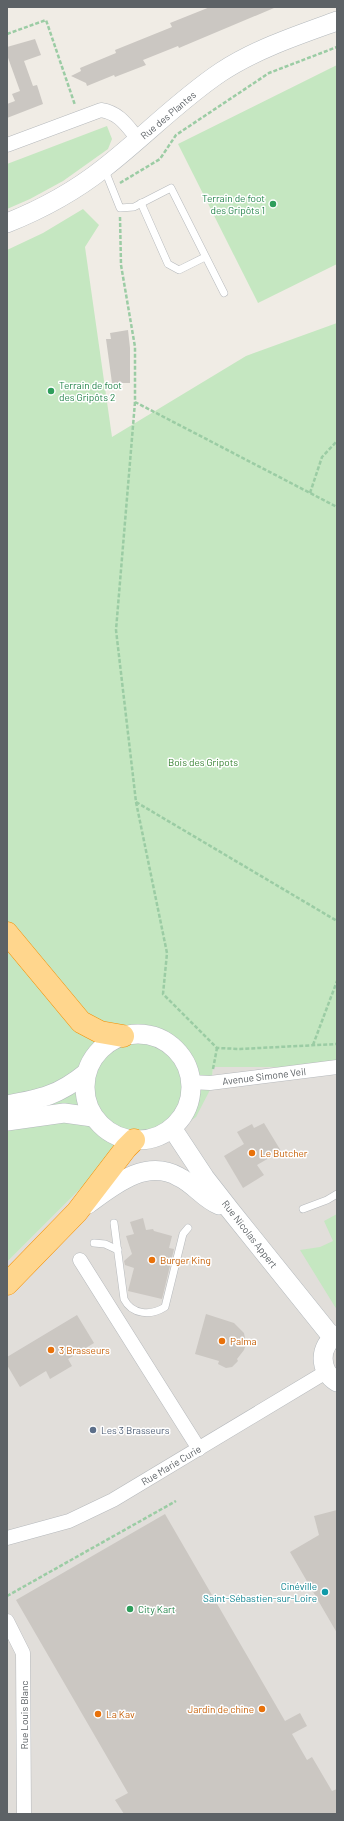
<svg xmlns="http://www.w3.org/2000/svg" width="344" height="1821" viewBox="0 0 344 1821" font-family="Barlow,sans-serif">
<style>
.industrial{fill:#e1deda}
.green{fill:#c5e7c1}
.building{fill:#cbc7c2}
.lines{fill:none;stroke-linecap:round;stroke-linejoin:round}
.lane-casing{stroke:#b6b9bc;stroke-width:8}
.street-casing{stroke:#b6b9bc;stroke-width:15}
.secondary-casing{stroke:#b4b9bd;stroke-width:20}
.highway-casing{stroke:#f58f00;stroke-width:23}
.path{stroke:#9bcca4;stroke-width:2.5;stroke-dasharray:4 2;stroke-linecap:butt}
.lane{stroke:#fff;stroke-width:7}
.street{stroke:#fff;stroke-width:14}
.secondary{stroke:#fff;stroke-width:19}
.highway{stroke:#ffd68d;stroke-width:22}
.leisure-dot{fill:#2e9e5b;stroke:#fff;stroke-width:1.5}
.food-dot{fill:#e8710a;stroke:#fff;stroke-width:1.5}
.service-dot{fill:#5c6f8a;stroke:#fff;stroke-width:1.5}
.culture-dot{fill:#0f9aa8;stroke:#fff;stroke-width:1.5}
.labels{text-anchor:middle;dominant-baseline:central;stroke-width:3;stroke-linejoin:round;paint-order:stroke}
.street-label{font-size:10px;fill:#5d6266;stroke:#fff}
.leisure-label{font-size:10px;fill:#27864d;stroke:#fff;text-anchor:start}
.park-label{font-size:10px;fill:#368131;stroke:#fff}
.food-label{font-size:10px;fill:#c56008;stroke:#fff;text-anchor:start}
.service-label{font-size:10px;fill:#4e5e75;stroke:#fff;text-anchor:start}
.culture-label{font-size:10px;fill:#0d838f;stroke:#fff;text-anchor:end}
</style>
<rect width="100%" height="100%" fill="#f0ece5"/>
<polygon class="industrial" points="337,1061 337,1814 7,1814 7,1262 98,1171 211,1088 213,1067 287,1067"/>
<g class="green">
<polygon points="337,65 337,264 258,303 178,144"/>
<polygon points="107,126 112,139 108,149 63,181 30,199 7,209 7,164"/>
<polygon points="83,209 99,225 85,247 112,437 246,356 337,323 337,1061 287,1067 213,1067 211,1088 196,1117 153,1147 131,1152 98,1171 7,1262 7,250 43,233"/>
<polygon points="337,1214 337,1310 300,1250 320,1247 333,1241 324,1221"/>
</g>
<g class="building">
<polygon points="210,7 274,8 186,45 179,48 178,46 143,60 146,65 115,77 114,75 87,86 86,83 71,76 81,71 80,68 116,53 115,50 172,27 170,23"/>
<polygon points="35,39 41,55 24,61 33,86 37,85 43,104 7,118 7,104 15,101 12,94 20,91 7,55 7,47"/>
<polygon points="128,330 130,348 130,383 112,383 106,339 111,339 110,333"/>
<polygon points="264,1123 281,1151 257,1165 264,1175 243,1188 224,1156 244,1144 237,1132 252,1124 254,1128"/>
<polygon points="143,1218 146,1230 153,1229 154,1231 172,1236 169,1248 174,1249 162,1299 128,1291 134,1268 125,1265 124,1261 132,1254 126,1236 134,1234 130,1222"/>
<polygon points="206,1314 234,1323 244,1333 246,1344 244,1350 237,1359 238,1361 232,1367 226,1368 218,1364 219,1361 195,1354"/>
<polygon points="77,1315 94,1343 68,1359 72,1366 50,1379 46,1371 20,1387 7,1365 7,1357"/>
<polygon points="337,1510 337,1633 290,1552 319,1535 314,1516"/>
<polygon points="165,1514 285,1721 300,1713 307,1726 292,1734 307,1760 312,1757 332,1791 337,1789 337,1814 124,1814 115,1800 128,1793 16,1600"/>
</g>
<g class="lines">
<defs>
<g id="lane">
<polyline points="104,168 120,208 134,207 171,188 224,293"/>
<polyline points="141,203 168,264 179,270 205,257"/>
<polyline points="303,1209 327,1200 337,1194"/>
<path d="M114,1223L124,1299C132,1315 151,1316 165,1307L183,1234L188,1228"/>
<polyline points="94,1243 105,1244 118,1250"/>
</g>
<g id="street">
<path d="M7,145L101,110C120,113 127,126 138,139"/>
<polyline points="191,1082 210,1083 337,1067"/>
<polyline points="80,1260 199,1449"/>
<polyline points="7,1538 69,1521 113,1500 326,1372"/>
<polyline points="7,1621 23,1653 24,1814"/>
</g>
<g id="secondary">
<path d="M7,223C42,209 75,191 104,168C144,137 179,100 221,72C256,49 298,35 337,21"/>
<circle cx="138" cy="1087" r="53"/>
<path d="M7,1105C41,1099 59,1095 86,1073"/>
<polyline points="7,1121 64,1113 93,1117"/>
<polyline points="172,1128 205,1178 230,1210 332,1337"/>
<path d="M88,1204C114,1185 146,1158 179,1177C194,1184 204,1199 219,1205"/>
<path d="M337,1335C319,1345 318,1371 337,1382"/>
</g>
<g id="highway">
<polyline points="7,933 81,1022 100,1032 123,1036"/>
<polyline points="7,1284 77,1212 126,1148 134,1140"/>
</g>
</defs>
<use href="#lane" class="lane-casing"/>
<use href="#street" class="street-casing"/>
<use href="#secondary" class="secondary-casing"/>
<use href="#highway" class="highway-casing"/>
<g class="path">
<polyline points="7,34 46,20 75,105"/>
<polyline points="120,183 160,159 176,135 269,73 337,47"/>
<polyline points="120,217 121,265 135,347 135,402 337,507"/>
<polyline points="135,402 116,630 136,802 167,953 163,994 217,1048 240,1049 337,1044"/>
<polyline points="310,493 322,457 337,441"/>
<polyline points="136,802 337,921"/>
<polyline points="313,1045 337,981"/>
<polyline points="213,1069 217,1048"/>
<polyline points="7,1596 176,1501"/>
</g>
<use href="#lane" class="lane"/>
<use href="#street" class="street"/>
<use href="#secondary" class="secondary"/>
<use href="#highway" class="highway"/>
</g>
<g class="leisure-dot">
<circle cx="273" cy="204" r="4"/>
<circle cx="51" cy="391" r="4"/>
<circle cx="130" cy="1609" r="4"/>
</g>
<g class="food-dot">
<circle cx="252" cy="1153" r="4"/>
<circle cx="152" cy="1260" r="4"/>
<circle cx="222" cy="1341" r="4"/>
<circle cx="51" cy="1350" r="4"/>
<circle cx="262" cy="1709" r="4"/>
<circle cx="98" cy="1714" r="4"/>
</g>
<circle class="service-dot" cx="93" cy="1430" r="4"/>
<circle class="culture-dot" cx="325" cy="1592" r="4"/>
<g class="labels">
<g class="street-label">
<text transform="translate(168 115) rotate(-40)">Rue des Plantes</text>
<text transform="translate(264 1076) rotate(-7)">Avenue Simone Veil</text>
<text transform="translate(250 1234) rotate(52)">Rue Nicolas Appert</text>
<text transform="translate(171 1465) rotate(-31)">Rue Marie Curie</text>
<text transform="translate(24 1715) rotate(-90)">Rue Louis Blanc</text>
</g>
<g class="leisure-label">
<text x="265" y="198" text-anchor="end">Terrain de foot<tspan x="265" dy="12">des Gripôts 1</tspan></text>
<text x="59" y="385">Terrain de foot<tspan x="59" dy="12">des Gripôts 2</tspan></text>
<text x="138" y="1609">City Kart</text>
</g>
<g class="park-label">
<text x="203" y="762">Bois des Gripots</text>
</g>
<g class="food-label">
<text x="260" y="1153">Le Butcher</text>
<text x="160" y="1260">Burger King</text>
<text x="230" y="1341">Palma</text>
<text x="59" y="1350">3 Brasseurs</text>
<text x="254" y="1709" text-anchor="end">Jardin de chine</text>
<text x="106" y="1714">La Kav</text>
</g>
<g class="service-label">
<text x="101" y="1430">Les 3 Brasseurs</text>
</g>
<g class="culture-label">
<text x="317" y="1586">Cinéville<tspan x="317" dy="12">Saint-Sébastien-sur-Loire</tspan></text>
</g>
</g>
<rect width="344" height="1821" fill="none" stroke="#5d6266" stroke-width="16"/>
</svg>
